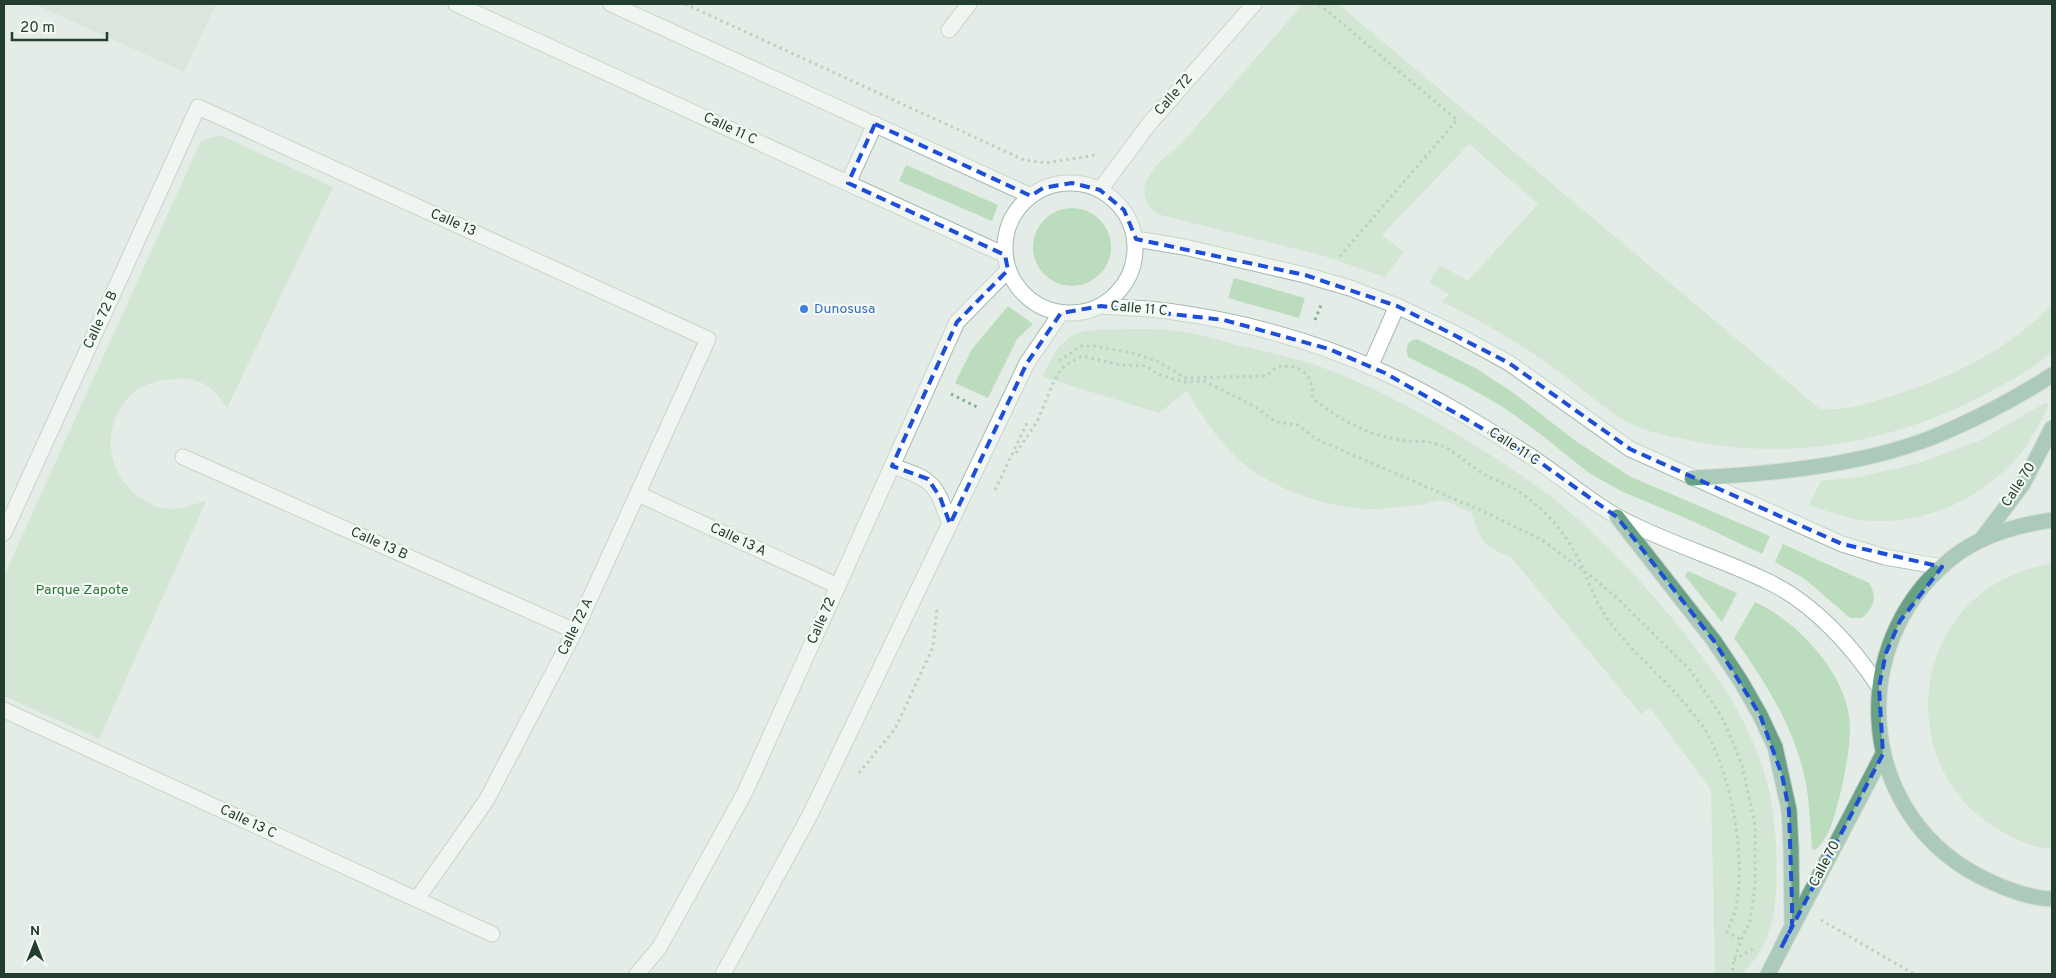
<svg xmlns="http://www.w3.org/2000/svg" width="2056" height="978" viewBox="0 0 2056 978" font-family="Overpass,sans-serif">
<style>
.built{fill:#d1dcd4}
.green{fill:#bcddbd}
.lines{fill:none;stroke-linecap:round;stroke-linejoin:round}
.street-casing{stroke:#a6b4ab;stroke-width:17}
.secondary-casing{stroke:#a4bbad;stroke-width:17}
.primary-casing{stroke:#c1c9c5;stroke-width:17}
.path{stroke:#84af96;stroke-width:3;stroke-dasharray:2.5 4;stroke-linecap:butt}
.street{stroke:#fff;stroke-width:15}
.secondary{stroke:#fff;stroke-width:15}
.primary{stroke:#69a184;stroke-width:15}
.marked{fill:none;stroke:#1d4ed8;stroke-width:4;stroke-dasharray:10 6;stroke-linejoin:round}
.shop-dot{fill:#3f7fe0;stroke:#f3f9f5;stroke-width:2}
.labels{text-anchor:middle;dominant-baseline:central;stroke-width:4.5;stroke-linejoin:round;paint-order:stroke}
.street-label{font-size:14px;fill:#233d2f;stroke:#f3f9f5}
.shop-label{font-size:14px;fill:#366cbe;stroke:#f3f9f5;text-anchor:start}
.park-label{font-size:14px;fill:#2e7337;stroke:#f3f9f5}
</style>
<rect width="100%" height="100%" fill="#e3ece6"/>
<polygon class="built" points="34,4 216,4 184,72"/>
<g class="green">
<path d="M1303,4H1338L1820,409C1845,411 1867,404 1891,396C1954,376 2005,352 2052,305V352C2035,367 2015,378 1995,389C1900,442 1790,463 1683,439C1662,435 1640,430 1622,419C1602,407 1584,390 1565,376C1526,347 1486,323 1442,302L1449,294L1429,282L1440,265L1468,281L1538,204L1469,144L1382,235L1404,252L1385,277L1324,256L1157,214C1127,189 1157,162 1179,146Z"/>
<path d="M220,135L333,187L227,408C214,387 200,377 175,379C162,380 145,383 135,391C99,422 104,476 144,500C150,505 161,509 169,509C181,509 194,504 206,501L99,739L4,696V576L201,141Z"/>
<polygon points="906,165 998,205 992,221 899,181"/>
<circle cx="1072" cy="247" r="39"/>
<polygon points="1234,278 1305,298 1299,318 1228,298"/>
<polygon points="1008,306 1033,324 1017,339 988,398 955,383 972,349"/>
<path d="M1135,329C1149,329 1163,329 1176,331C1198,333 1220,341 1241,346C1266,352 1292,357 1316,365C1372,385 1426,415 1476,446C1509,467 1542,488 1572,514C1610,546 1643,583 1675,622C1731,690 1773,755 1776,846C1777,893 1779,942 1741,974H1715L1711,790L1650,708L1641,714L1510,556C1483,547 1480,540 1472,513C1465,510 1449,501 1441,500C1436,500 1431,503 1426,504C1410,506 1393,508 1377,509C1331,510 1270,489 1237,458C1217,439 1200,414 1187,391L1159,413L1043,377C1066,322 1083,331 1135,329Z"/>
<path d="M1417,339L1477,369L1515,394L1577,442L1631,477L1770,536L1762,554L1690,520L1623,492L1589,473L1539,433L1503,407L1468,387L1408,357C1405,348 1407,340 1417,339Z"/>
<path d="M2045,403L2048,404V407C2038,426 2029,445 2014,461C1977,501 1926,523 1871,521C1850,520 1829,512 1809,505L1821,481L1860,477L1919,463L1981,440Z"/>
<path d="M1783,544L1869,583C1878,598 1874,607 1862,618H1850L1805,579L1775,562Z"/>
<path d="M2052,563V849C2032,848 2012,838 1996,828C1933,791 1912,710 1941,645C1948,630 1959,613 1971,602C1995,581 2021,569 2052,563Z"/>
<polygon points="1688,571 1737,593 1722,622 1685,576"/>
<path d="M1755,602C1799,622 1849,676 1850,727C1850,750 1845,773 1840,795C1835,813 1830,839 1815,850L1812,849C1810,827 1810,806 1806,784C1796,730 1765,681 1734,638Z"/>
</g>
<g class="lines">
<defs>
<g id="street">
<polyline points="949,30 969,4"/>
<polyline points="1100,190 1149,124 1254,4"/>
<polyline points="183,457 575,631"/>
<polyline points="638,494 838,586"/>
<polyline points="4,533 198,107 708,339 575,631 486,801 417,899"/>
<polyline points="4,710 492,934"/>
</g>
<g id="secondary">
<polyline points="456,4 1005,255"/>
<polyline points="611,4 1031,196"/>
<circle cx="1070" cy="248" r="65"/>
<polyline points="848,183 875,124"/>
<polyline points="1136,239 1184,247 1305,275 1350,288 1397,306 1456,334 1509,363 1630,449 1842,544 1885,557 1942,567"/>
<path d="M1101,306C1123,308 1145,308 1167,311C1242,321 1316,341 1385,373C1433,395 1479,424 1524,452C1556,472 1583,497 1616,516C1665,543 1721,558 1771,583C1814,604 1853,647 1879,687"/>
<polyline points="1370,367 1397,306"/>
<path d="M892,466C934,480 935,483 950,524"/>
<polyline points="637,974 659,948 745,792 957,322 1008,270"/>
<polyline points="723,974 810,815 1027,363 1061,313"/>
</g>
<g id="primary">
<path d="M1692,478C1772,474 1871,465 1945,432C1982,416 2018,397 2052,375"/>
<polyline points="1617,517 1714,641 1740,680 1760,715 1775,747 1789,810 1791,849 1792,926 1781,948"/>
<path d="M2052,520C2020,525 1988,533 1960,552C1846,633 1852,808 1977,875C2000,887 2026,898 2052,899"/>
<polyline points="1981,540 2023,484 2052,428"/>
<polyline points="1768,974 1883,754"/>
</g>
</defs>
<use href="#street" class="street-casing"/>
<use href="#secondary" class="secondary-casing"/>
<use href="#primary" class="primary-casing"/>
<g class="path">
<polyline points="685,4 1024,160 1046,163 1096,155"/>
<polyline points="1319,4 1457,120 1341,255 1339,260"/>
<polyline points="1315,320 1321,305"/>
<path d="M1059,361L1081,346H1093L1133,353L1157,361L1186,378L1266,376L1277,367C1299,363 1315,375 1312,398C1341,420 1363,433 1399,440C1412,442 1424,440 1437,444C1452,449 1464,461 1478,470C1490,479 1505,483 1518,491C1548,511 1570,538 1584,571C1590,586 1596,602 1605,615C1629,651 1664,677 1690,710C1696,718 1704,726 1708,735C1732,780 1747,861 1735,911C1733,918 1729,925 1727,932L1741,940"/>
<polyline points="951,394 979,408"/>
<polyline points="1016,453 1037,422 1054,381 1061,369 1071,362 1082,356 1121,365 1147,366 1157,374 1184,382 1204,381 1254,406 1276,422 1298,425 1316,439 1487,513 1542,540 1592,577 1617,598 1690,670 1720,714 1730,735 1742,765 1755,825 1755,886 1750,921 1741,940 1734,960 1732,974"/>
<polyline points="995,490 1027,423"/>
<polyline points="859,773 895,729 933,647 937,608"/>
<polyline points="1821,920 1914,974"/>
<polyline points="1734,960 1754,948"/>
</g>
<use href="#street" class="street"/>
<use href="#secondary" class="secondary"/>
<use href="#primary" class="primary"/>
</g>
<path d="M0 0H2056V978H0ZM875,124L1031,196L1043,188L1072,183L1100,190L1124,210L1136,239L1305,275L1397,306L1509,363L1630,449L1842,544L1942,567L1900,621L1886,653L1879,687L1883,754L1781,948L1792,926V903L1789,810L1782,775L1760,715L1714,641L1617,517L1531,456L1385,373L1329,349L1224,320L1101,306L1061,313L1027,363L950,524L940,497L928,479L892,466L957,322L1008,270L1005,255L848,183Z" fill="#e3ece6" fill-opacity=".55" fill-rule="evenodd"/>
<path class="marked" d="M875,124L1031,196L1043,188L1072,183L1100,190L1124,210L1136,239L1305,275L1397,306L1509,363L1630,449L1842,544L1942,567L1900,621L1886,653L1879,687L1883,754L1781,948L1792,926V903L1789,810L1782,775L1760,715L1714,641L1617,517L1531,456L1385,373L1329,349L1224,320L1101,306L1061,313L1027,363L950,524L940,497L928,479L892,466L957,322L1008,270L1005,255L848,183Z"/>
<circle class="shop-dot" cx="804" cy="309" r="5"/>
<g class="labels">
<g class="street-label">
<text transform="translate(1174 95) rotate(-49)">Calle 72</text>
<text transform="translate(730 129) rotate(25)">Calle 11 C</text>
<text transform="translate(453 223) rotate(24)">Calle 13</text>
<text transform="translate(1139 309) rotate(5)">Calle 11 C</text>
<text transform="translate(101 320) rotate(-65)">Calle 72 B</text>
<text transform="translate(1514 447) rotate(33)">Calle 11 C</text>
<text transform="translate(2019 485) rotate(-57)">Calle 70</text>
<text transform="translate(738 540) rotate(25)">Calle 13 A</text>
<text transform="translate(379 544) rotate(24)">Calle 13 B</text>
<text transform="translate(822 621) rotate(-66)">Calle 72</text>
<text transform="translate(576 627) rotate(-64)">Calle 72 A</text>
<text transform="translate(248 822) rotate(25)">Calle 13 C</text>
<text transform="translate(1825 864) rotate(-62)">Calle 70</text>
</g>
<g class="shop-label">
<text x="814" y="309">Dunosusa</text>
</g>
<g class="park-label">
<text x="82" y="590">Parque Zapote</text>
</g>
</g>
<rect width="2056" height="978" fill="none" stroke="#233d2f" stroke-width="10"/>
<g transform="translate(35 943)" stroke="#f3f9f5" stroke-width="4" paint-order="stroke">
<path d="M0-4L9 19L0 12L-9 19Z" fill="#233d2f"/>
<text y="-8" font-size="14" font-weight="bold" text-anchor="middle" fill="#233d2f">N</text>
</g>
<path d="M12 32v8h95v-8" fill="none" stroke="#233d2f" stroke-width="2.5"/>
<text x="20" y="32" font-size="15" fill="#233d2f" stroke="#f3f9f5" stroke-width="4" paint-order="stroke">20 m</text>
</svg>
